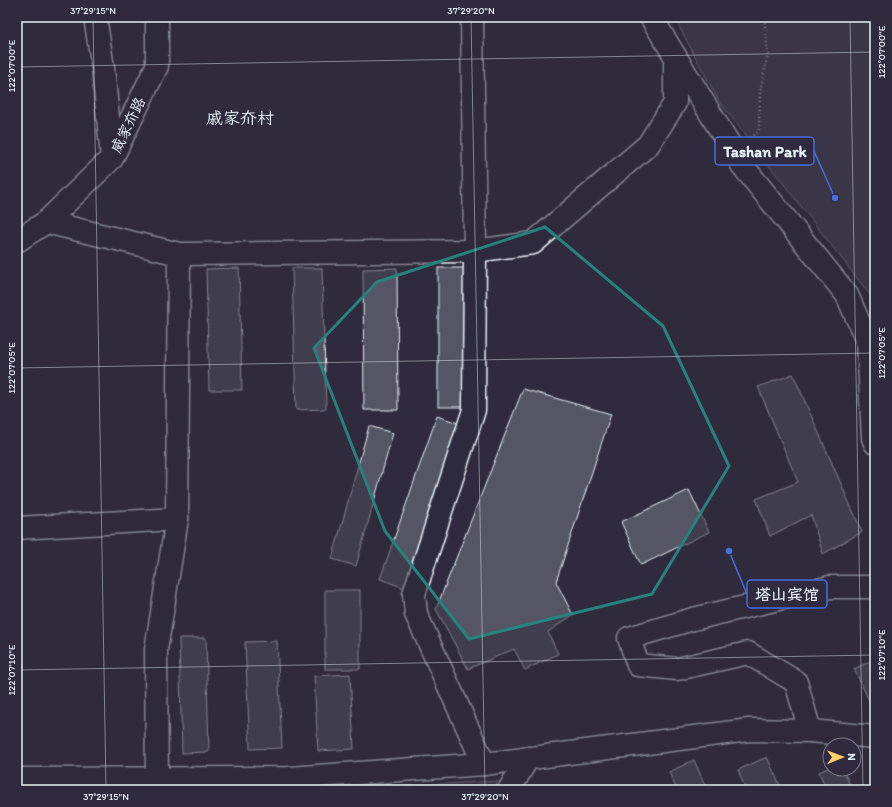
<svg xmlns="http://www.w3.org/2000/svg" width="892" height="807" viewBox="0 0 892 807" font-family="Itim,'LXGW WenKai TC',sans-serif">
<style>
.green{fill:#464455;stroke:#979aa6}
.building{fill:#575565;stroke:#e8f1f8}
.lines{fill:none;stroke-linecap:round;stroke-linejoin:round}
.minor-casing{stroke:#e8f1f8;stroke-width:25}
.path{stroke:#e8f1f8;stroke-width:2.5;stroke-dasharray:1 3;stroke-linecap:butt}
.minor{stroke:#2f2a3d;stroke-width:22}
.marked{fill:none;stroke:#25827c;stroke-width:3;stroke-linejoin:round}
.ticks{fill:none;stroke:#e8f1f8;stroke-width:1;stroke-opacity:0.45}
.labels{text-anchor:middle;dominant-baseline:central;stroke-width:3.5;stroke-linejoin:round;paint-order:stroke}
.street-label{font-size:15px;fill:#e8f1f8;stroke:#2f2a3d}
.quarter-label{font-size:17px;fill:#e8f1f8;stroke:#2f2a3d}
.leader{fill:none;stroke:#466fde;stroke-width:1.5}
.callout-dot{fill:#466fde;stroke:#2f2a3d;stroke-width:1.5}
.callout{fill:#2f2a3d;stroke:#466fde;stroke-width:1.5}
.callout-label{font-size:16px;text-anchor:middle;font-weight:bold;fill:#e8f1f8}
.neatline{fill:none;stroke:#e8f1f8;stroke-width:1.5}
.ticks-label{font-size:10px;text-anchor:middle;fill:#e8f1f8}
</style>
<rect width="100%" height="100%" fill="#2f2a3d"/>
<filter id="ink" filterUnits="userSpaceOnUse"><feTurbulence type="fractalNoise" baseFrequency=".025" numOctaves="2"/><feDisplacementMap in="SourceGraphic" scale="8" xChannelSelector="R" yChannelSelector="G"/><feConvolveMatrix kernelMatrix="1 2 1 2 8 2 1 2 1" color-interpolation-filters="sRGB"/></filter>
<g filter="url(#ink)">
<g class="green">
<polygon points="674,17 875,17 875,319 870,295 719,101"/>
<polygon points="498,781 493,790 321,790"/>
</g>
<g class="building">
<polygon points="239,268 242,390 209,390 206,269"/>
<polygon points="292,268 322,268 326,409 296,410"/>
<polygon points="397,268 398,410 364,410 363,269"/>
<rect x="438" y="268" width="26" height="139"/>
<polygon points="793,374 862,532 823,554 811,515 770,536 756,499 798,482 758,387"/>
<polygon points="523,389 611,414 556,582 573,615 548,632 558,654 525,670 514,649 468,669 436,609"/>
<polygon points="437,416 464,425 407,589 380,579"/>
<polygon points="369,426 393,433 356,566 332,559"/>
<polygon points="689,490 709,532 641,565 621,522"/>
<rect x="325" y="590" width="35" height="79"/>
<polygon points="179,638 206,638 209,752 182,753"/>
<polygon points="277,641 282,748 250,749 245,642"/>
<polygon points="875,659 875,713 854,669"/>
<polygon points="350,674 354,749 318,751 314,676"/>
<polygon points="767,757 782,790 746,790 738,770"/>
<polygon points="694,760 707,790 677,790 669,772"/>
<polygon points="830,767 830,769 843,769 852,790 827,790 819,772"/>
</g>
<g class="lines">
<defs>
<g id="minor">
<polyline points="95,17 103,68 112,158"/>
<polyline points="472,17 475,251 474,410 414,594 416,614 484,764"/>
<polyline points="675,56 742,165 847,295 868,343 873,438 875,443"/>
<polyline points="46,222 179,254 475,251 533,243 648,145 675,103 675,56 651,17"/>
<polyline points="17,241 46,222 112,158 157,66 157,17"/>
<polyline points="17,528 177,519"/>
<polyline points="810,731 796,682 748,653 677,669 638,665 629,638 693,619 830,587 875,587"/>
<polyline points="17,779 289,778 484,764 749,730 810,731 875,737"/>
<polyline points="157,790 156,650 177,519 179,254"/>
<polyline points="509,790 528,758"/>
</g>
</defs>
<use href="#minor" class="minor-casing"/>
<polyline class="path" points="747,140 759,131 760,92 768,54 764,17"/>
<use href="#minor" class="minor"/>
</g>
</g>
<path d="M0 0H892V807H0ZM545,227L663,326L729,466L652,594L469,639L385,531L314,348L377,282Z" fill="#2f2a3d" fill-opacity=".55" fill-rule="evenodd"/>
<path class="marked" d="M545,227L663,326L729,466L652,594L469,639L385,531L314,348L377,282Z"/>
<path class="ticks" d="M93,17L106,790M471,17L485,790M850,17L863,790M17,67L875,52M17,368L875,353M17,670L875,655"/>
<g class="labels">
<g class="street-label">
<text transform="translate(128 125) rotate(-64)">威家夼路</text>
</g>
<g class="quarter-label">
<text x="240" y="118">戚家夼村</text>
</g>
</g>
<path class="leader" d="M835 198L814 151M729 551L747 594"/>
<g class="callout-dot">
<circle cx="835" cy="198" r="4"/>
<circle cx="729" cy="551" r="4"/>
</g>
<g class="callout">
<rect x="715" y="137" width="99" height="28" rx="4"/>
<rect x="747" y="580" width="80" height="28" rx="4"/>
</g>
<g class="callout-label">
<text x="765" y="157">Tashan Park</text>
<text x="787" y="600">塔山宾馆</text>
</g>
<rect width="892" height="807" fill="none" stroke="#2f2a3d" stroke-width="44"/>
<g transform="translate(842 757) rotate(89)"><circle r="19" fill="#2f2a3d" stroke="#797a88"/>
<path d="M0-3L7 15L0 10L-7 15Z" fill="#ffd166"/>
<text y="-6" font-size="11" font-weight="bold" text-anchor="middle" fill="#e8f1f8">N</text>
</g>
<rect x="22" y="22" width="848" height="763" class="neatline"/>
<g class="ticks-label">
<text x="93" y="14">37°29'15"N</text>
<text x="471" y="14">37°29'20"N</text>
<text transform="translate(881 52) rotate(-90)" y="4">122°07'00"E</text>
<text transform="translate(11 66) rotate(-90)" y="4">122°07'00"E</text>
<text transform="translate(881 353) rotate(-90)" y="4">122°07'05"E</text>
<text transform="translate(11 368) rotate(-90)" y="4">122°07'05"E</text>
<text transform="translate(881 655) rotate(-90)" y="4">122°07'10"E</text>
<text transform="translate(11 670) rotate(-90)" y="4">122°07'10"E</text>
<text x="106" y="800">37°29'15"N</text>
<text x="485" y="800">37°29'20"N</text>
</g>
</svg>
